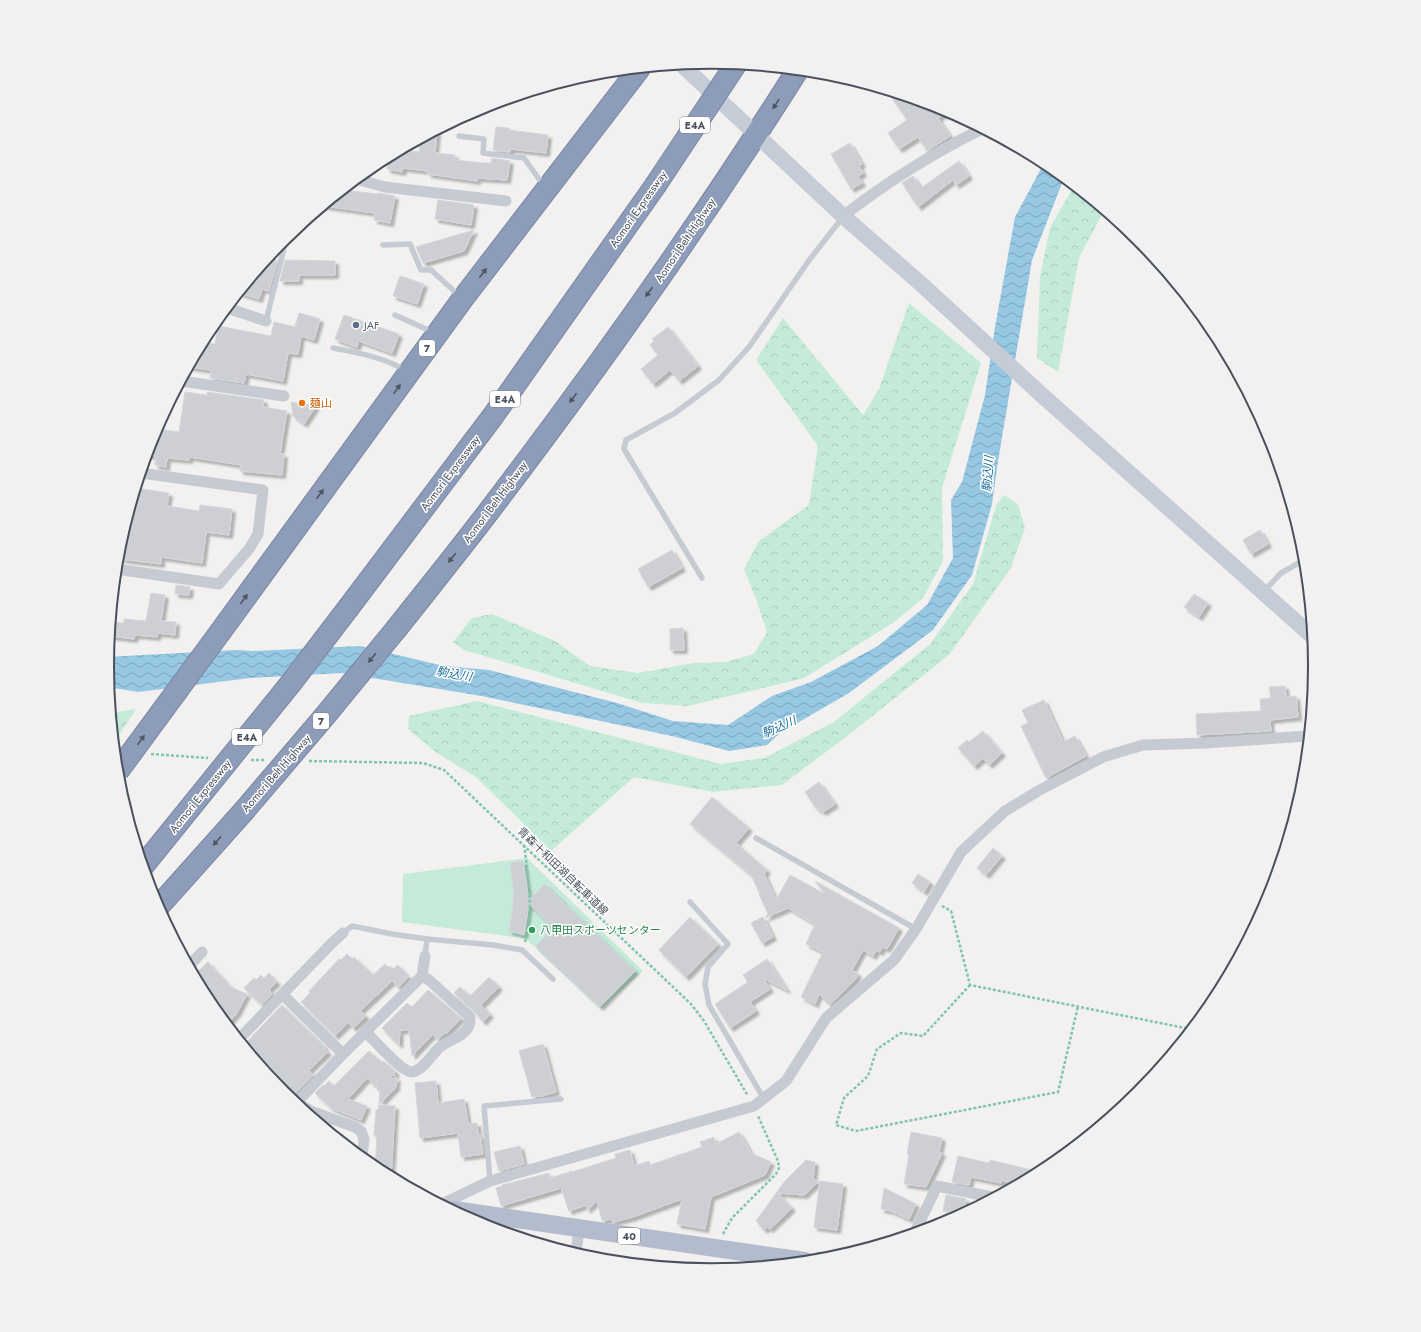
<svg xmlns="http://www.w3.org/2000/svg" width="1421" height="1332" font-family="Jost,'Noto Sans JP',sans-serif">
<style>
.forest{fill:url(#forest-crowns)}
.pitch{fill:#c4ebd9}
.water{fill:url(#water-waves)}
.building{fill:#cecfd4;stroke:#d5d6db;filter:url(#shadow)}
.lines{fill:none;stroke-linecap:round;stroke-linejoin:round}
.highway-casing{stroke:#7987a5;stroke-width:23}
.path{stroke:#7fc5ae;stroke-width:2.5;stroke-dasharray:3 2;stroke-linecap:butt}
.lane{stroke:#c5cad3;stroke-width:5.5}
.street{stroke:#c5cad3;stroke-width:11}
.secondary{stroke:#c5cbd7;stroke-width:16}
.primary{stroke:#b3bccc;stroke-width:18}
.highway{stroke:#8d9cb9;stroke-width:21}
.highway-bridge-casing{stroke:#7987a5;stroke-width:23;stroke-linecap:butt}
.highway-bridge{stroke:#8d9cb9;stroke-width:21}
.oneway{fill:#4d5561}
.service-dot{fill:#5c6f8a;stroke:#fff;stroke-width:1.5}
.food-dot{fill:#e8710a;stroke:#fff;stroke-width:1.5}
.leisure-dot{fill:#2e9e5b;stroke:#fff;stroke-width:1.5}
.labels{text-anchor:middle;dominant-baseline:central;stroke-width:3;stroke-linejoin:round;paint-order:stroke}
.shield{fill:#fff;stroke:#80858d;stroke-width:1}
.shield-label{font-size:10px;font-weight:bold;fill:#4a515c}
.street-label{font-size:11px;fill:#4a515c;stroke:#fff}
.service-label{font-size:11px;fill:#4e5e75;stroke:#fff;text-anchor:start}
.food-label{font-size:11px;fill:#c56008;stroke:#fff;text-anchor:start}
.leisure-label{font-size:11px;fill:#27864d;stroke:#fff;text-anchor:start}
.water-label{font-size:12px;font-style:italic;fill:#1c6e9d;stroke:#fff}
.rim{fill:none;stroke:#4a515c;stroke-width:2}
</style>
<defs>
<pattern id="forest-crowns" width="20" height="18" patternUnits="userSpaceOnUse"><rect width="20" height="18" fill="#c4ebd9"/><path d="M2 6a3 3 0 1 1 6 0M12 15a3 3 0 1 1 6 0" fill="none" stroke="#aacbbd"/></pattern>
<pattern id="water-waves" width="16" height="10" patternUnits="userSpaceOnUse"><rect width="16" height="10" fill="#96c7e3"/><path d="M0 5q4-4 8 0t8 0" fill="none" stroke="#7ca4bb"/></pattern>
<filter id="shadow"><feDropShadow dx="3.5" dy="3.5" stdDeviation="1" flood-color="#0004"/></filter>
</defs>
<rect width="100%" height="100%" fill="#f2f1f0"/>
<g class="forest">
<polygon points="1074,186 1105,212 1100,218 1079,258 1058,372 1037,358 1040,277 1050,228"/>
<polygon points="909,303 981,363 942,488 943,561 923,598 893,623 804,678 688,706 642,703 464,650 453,642 472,618 492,614 555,641 590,666 638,673 693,663 726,662 754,654 767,632 756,599 744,569 759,541 809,505 818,446 756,360 783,318 863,415 879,389"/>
<polygon points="1004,495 1018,504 1025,528 1011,568 949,655 846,737 782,785 713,792 634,777 551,851 476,777 437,753 408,729 409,716 477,701 721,764 764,758 834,722 930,644 973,584 996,506"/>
<polygon points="136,709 114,743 111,713"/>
</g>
<polygon class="pitch" points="527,858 643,971 601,1009 528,941 522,938 402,922 403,874"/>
<polygon class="water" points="1044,163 1064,178 1032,260 998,461 992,504 972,575 933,630 849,693 780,733 767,745 729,751 672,736 482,696 342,673 250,678 138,692 114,688 109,689 107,666 107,657 237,650 252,651 360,646 444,666 489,670 617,703 673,721 728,725 772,696 811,682 878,646 927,605 953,558 951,500 962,482 985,395 995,327 1015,217"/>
<g class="building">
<polygon points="888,92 942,108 948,111 938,118 950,136 927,151 918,137 899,149 888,133 907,120"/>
<polygon points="496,127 509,128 509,130 548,135 546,153 511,149 510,152 493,150"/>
<polygon points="437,131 435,153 455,155 454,160 484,163 491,163 492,158 510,161 507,180 477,178 477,181 428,174 428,171 403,168 402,172 387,169 389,156 402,149 419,152 420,140"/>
<polygon points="850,143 862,164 859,166 863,173 858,176 862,183 851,189 831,154"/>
<polygon points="959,161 969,176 956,185 953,180 918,207 902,183 913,176 921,188"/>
<polygon points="343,190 378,194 379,193 395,196 390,223 374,220 375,213 324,206"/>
<polygon points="438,200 474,205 471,225 435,219"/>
<polygon points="474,230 464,251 423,263 416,247"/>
<polygon points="266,260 277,260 269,291 262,289 259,299 239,293"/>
<polygon points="285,260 335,261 335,275 299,275 299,281 280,281"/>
<polygon points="400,276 424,284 417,304 393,296"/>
<polygon points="299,313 320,319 314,340 301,336 298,354 288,353 283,381 246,374 244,383 210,378 211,370 189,367 202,342 215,344 218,326 271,336 274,322 295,327"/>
<polygon points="344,315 399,334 392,353 359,341 357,347 335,339"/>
<polygon points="668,327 698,366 679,381 670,370 653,384 641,369 658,355 650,345 654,341 652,339"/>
<polygon points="185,392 207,395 207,392 264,400 263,407 287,411 280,454 284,454 282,475 240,471 241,465 190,457 189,460 167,458 166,467 155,465 156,456 147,455 153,435 156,429 179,432"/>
<polygon points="291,402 316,406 304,424 293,416"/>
<polygon points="136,488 169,493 167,506 199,511 200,505 232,509 229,535 206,532 202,563 161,557 161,564 121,559 126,521"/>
<polygon points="1260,530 1268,544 1251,554 1243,540"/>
<polygon points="672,550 682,568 648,587 638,569"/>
<polygon points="176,585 190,587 189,595 175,594"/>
<polygon points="151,593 165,595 161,621 176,622 175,635 158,633 157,637 135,635 134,639 109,636 111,622 124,623 124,619 146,621"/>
<polygon points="1194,594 1208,603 1199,617 1184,607"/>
<polygon points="683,628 684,650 670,650 670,629"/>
<polygon points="1285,686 1286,697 1296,696 1298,717 1270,720 1271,731 1197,735 1196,714 1261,711 1260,699 1271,698 1269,687"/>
<polygon points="1044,700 1063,742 1075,736 1086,756 1046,778 1021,726 1028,723 1022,710"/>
<polygon points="983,731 1002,753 989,765 983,758 974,766 958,748 967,740 969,742"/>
<polygon points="819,782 835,804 823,812 815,807 805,792"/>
<polygon points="712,797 749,828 736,843 767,870 764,874 776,900 790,875 825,894 815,881 899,928 887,949 882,947 880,952 876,950 873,956 863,950 852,970 858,974 855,980 830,1005 819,994 815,1004 801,997 823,952 806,944 815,924 788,908 765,918 768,914 759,894 760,894 751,875 690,824"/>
<polygon points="993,848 1002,856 986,875 977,868"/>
<polygon points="523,861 529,900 545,884 568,907 635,971 600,1007 536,946 553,928 529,904 524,935 509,931 512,913 514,895 510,863"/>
<polygon points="918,874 930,882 924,892 912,883"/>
<polygon points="690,917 718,944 686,977 659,950"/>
<polygon points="763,917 773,937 762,943 751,923"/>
<polygon points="347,954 352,959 354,957 373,975 385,964 388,967 390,966 393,969 398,965 409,977 398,987 392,981 360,1011 366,1016 353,1028 348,1023 335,1036 301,1002 310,993 309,991 339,959 341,960"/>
<polygon points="767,959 787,990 763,978 770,989 750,1002 756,1011 730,1028 715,1004 748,982 743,975"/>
<polygon points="208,962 231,987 247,994 237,1013 229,1022 226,1019 224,1021 208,1001 194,975"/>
<polygon points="269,973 277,982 269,989 272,994 262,1005 244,988 254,978 256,980 261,975 264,978"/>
<polygon points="489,977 499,987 481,1005 490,1014 483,1022 475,1012 454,993 460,987 470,996"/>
<polygon points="428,990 461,1018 446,1034 445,1033 438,1040 433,1034 412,1056 409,1030 400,1030 399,1045 382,1028 407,1003 412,1007"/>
<polygon points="282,1005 325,1047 324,1048 328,1052 309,1070 313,1075 290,1099 283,1093 244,1045"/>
<polygon points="543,1044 556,1092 542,1096 532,1097 519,1051"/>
<polygon points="369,1051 382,1063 384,1061 396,1072 394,1074 396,1076 393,1075 389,1079 397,1078 396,1087 379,1105 380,1091 379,1090 377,1091 378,1077 375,1086 367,1078 348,1099 367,1106 361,1120 331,1108 315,1093 323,1085 324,1086 329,1081 334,1086"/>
<polygon points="436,1081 438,1103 464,1099 468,1124 477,1123 478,1135 480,1135 483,1154 461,1157 458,1133 420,1138 415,1083"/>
<polygon points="379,1105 395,1106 391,1177 375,1168 377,1136 374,1136 376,1109 378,1110"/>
<polygon points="739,1132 751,1153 771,1162 765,1175 711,1197 705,1229 677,1224 682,1199 633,1217 613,1222 611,1219 602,1221 597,1201 587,1210 586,1205 569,1211 561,1188 501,1206 496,1188 502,1186 502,1185 549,1173 550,1178 572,1171 572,1172 616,1158 615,1154 630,1150 634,1166 649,1161 650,1165 702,1147 700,1142 714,1137 716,1144"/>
<polygon points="911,1132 942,1138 939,1152 942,1153 926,1187 904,1184 909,1155 907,1154"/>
<polygon points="520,1146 524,1164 499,1171 494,1152"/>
<polygon points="958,1156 989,1163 990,1160 1040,1172 1017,1184 1001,1180 1001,1183 971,1177 969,1185 952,1182"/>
<polygon points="806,1160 815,1162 813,1180 819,1181 804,1195 778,1193 792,1208 770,1229 767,1227 764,1230 756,1221 785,1181"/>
<polygon points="820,1181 843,1184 837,1230 814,1227"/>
<polygon points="884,1188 916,1204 909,1219 891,1211 881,1209"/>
<polygon points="946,1195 966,1199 964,1212 960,1214 943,1211"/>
</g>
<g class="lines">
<defs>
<g id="highway">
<polyline points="349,607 493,416 655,186"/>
<path d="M397,628C427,590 457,553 486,515C596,371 701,223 797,71"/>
<polyline points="221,631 464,297 639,69"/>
<polyline points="158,907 243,812"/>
</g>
</defs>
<use href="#highway" class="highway-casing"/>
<g class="path">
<polyline points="151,754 208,758"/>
<polyline points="251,760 264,760"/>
<polyline points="309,761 423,763 444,770 691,1004 704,1021 748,1096"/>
<path d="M524,845C528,873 534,915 525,942"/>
<polyline points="942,906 951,911 970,985 1190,1029"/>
<polyline points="970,985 923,1036 901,1033 877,1049 868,1076 844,1098 836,1125 856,1131 1058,1092 1078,1006"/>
<polyline points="723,1234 732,1218 776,1174 779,1168 778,1161 758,1116"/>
<polyline points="817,1253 836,1256"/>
</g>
<g class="lane">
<polyline points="459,136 484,139 483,153 524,158 539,179 547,183"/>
<polyline points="383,245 410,244 421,270 431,270 454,291 461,295"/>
<polyline points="395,315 426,329 433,333"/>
<polyline points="266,321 287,236"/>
<path d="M333,348C358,353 385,357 406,371"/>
<polyline points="702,578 624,449 626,440 675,413 719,380 749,347 810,259 843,217"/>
<polyline points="1264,591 1281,573 1304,560"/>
<polyline points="756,838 916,929"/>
<polyline points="690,902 728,944 708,967 705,984 709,1005 764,1099"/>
<polyline points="343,933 352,926 392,934 427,939 493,945 522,950 553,979"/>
<polyline points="425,956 427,939"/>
<polyline points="490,1181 484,1106 561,1099"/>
</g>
<g class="street">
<polyline points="356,179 385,187 506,201"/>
<path d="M843,216C886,183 933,153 982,129"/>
<polyline points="227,308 266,321"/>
<polyline points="181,381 284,396"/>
<polyline points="116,569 219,584 249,549 258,534 263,490 141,473"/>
<polyline points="189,966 202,952"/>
<polyline points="283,995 343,1054"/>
<path d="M366,1032C374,1040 402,1072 412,1072C422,1071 431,1056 437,1050C446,1040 460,1039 467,1029C470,1025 470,1022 470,1017L429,980L422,976"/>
<polyline points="239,1039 333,942 343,933"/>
<polyline points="296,1103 343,1054 422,976 425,956"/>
<polyline points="297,1103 313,1112 355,1127 361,1131 364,1139 362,1158"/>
<polyline points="442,1204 490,1181 754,1106 786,1081 826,1018 894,960 916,929 961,852 1005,811 1038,791 1103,757 1143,745 1206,743 1308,736"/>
<polyline points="915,1232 937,1186 992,1197"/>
<polyline points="576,1253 579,1229"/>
</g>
<polyline class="secondary" points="682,65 843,216 920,283 1044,397 1311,635"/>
<polyline class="primary" points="454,1210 805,1261"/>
<use href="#highway" class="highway"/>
<defs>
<g id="highway-bridge">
<polyline points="655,186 736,64"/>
<polyline points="118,771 221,631"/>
<polyline points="243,812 324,717 397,628"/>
<polyline points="143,866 291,683 349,607"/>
</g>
</defs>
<use href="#highway-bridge" class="highway-bridge-casing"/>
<use href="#highway-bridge" class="highway-bridge"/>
</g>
<defs><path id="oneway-solid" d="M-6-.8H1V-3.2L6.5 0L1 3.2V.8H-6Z"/></defs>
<g class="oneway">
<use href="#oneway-solid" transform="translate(776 104) rotate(122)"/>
<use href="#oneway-solid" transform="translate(483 273) rotate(-53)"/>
<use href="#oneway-solid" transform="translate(649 292) rotate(126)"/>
<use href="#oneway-solid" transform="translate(397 389) rotate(-54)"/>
<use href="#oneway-solid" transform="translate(573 398) rotate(126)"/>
<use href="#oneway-solid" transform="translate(320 494) rotate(-54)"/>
<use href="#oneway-solid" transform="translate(452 558) rotate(128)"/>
<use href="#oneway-solid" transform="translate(244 599) rotate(-54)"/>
<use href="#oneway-solid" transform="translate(372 658) rotate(129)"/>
<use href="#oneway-solid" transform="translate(141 740) rotate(-54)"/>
<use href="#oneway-solid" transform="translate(217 841) rotate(132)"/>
</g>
<circle class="service-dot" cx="356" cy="325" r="4"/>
<circle class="food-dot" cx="302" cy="403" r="4"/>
<circle class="leisure-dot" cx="532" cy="930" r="4"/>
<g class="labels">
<g class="shield">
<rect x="680" y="117" width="30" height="16" rx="3"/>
<rect x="419" y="340" width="16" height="16" rx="3"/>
<rect x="490" y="391" width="30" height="16" rx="3"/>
<rect x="313" y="713" width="16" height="16" rx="3"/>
<rect x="232" y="729" width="30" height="16" rx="3"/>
<rect x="618" y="1228" width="22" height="16" rx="3"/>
</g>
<g class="shield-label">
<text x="695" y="125">E4A</text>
<text x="427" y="348">7</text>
<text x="505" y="399">E4A</text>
<text x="321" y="721">7</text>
<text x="247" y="737">E4A</text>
<text x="629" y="1236">40</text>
</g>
<g class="street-label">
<text transform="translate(638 209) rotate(-55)">Aomori Expressway</text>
<text transform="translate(685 240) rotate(-56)">Aomori Belt Highway</text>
<text transform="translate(450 473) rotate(-53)">Aomori Expressway</text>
<text transform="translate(495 502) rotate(-53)">Aomori Belt Highway</text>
<text transform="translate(276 773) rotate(-49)">Aomori Belt Highway</text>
<text transform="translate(200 796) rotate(-51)">Aomori Expressway</text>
<text transform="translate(563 871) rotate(44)">青森十和田湖自転車道線</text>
</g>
<g class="service-label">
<text x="364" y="325">JAF</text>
</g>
<g class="food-label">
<text x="310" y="403">麺山</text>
</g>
<g class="leisure-label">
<text x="540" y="930">八甲田スポーツセンター</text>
</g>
<g class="water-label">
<text transform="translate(988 474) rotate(-86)">駒込川</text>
<text transform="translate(454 674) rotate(10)">駒込川</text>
<text transform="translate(779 727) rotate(-24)">駒込川</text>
</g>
</g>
<path d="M0 0H1421V1332H0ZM114 666a597 597 0 1 1 1194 0a597 597 0 1 1-1194 0Z" fill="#f1f1f2" fill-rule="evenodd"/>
<path class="rim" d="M114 666a597 597 0 1 1 1194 0a597 597 0 1 1-1194 0Z"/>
</svg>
